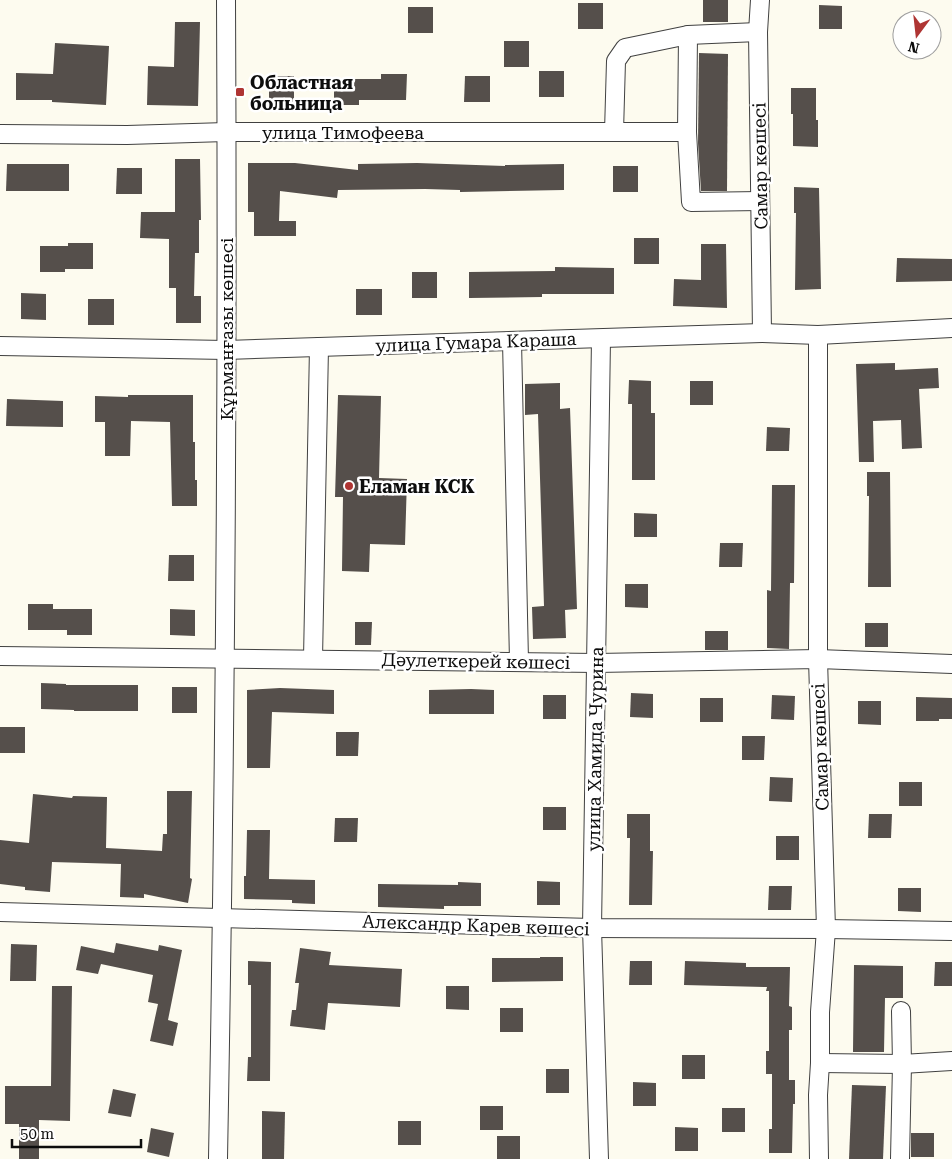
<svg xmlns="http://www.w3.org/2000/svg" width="952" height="1159" font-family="'Roboto Serif',serif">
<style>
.building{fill:#554f4b}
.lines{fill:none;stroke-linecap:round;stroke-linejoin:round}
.minor-casing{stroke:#404040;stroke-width:20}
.minor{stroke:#fff;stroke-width:18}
.poi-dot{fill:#af3533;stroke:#fff;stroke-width:2}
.labels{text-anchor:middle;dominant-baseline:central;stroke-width:5;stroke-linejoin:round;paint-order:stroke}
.poi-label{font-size:18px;font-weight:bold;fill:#0d0d0d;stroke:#fff;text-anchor:start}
.street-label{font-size:18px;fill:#0d0d0d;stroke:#fff}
</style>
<rect width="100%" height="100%" fill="#fdfbef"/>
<g class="building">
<rect x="703" y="0" width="25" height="22"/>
<rect x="578" y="3" width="25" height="26"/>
<polygon points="819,5 842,6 842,29 819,29"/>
<rect x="408" y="7" width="25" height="26"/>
<polygon points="175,22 200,22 198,106 147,105 148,66 174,67"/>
<rect x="504" y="41" width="25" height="26"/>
<polygon points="55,43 109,46 106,105 52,102 52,100 16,100 16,73 53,74"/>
<polygon points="699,53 728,54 727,191 701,191 698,143"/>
<rect x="539" y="71" width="25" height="26"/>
<polygon points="381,74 407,74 406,100 359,100 359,105 334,105 334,79 381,79"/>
<rect x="269" y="76" width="25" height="27"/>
<polygon points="465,76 490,76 490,102 464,102"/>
<polygon points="791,88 816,88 816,120 818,120 818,147 793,146 793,114 791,114"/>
<polygon points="175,159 200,159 201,220 199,220 199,253 195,253 194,296 201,296 201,323 176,323 176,288 169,288 169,239 140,238 141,212 175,212"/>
<polygon points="248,163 295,163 358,170 358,164 417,163 505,166 505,165 564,164 564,190 460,192 460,190 425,189 338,190 337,198 280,191 279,221 296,221 296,236 254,236 254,212 248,212"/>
<polygon points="7,164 69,164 69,191 6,191"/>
<rect x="613" y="166" width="25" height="26"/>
<polygon points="117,168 142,168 142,194 116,194"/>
<polygon points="794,187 819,188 821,289 795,290 796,213 794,213"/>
<rect x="634" y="238" width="25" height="26"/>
<polygon points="68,243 93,243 93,269 65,269 65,272 40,272 40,246 68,246"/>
<polygon points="701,244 726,244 727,308 673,306 674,279 701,280"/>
<polygon points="897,258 952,259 952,281 896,282"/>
<polygon points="555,267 614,268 614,294 542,294 542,297 469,298 469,272 555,271"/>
<rect x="412" y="272" width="25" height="26"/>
<rect x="356" y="289" width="26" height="26"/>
<polygon points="21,293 46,294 46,320 21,319"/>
<rect x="88" y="299" width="26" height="26"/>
<polygon points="895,363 895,370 938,368 939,388 919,389 922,448 902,449 901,420 873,421 874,462 859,462 856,364"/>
<polygon points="629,380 651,381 651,413 655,413 655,480 632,480 632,404 628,404"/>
<rect x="690" y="381" width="23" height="24"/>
<polygon points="560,383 560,409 570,408 577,609 565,610 566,638 533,639 532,607 544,606 538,414 525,415 525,384"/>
<polygon points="128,395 193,395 193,442 195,442 195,480 197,480 197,506 172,506 170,422 131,421 130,456 105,456 105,422 95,422 95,396 128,397"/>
<polygon points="338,395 381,396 379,478 407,479 405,545 370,544 369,572 342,571 343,497 335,497"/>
<polygon points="7,399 63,401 63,427 6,426"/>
<polygon points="767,427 790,428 789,451 766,451"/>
<polygon points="867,472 890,472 891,587 868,587 869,496 867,496"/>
<polygon points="772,485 795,485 794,583 790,583 789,649 767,648 767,590 771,591"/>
<polygon points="634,513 657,514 657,537 634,537"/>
<polygon points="720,543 743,543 742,567 719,567"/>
<polygon points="169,555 194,555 194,581 168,581"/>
<polygon points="625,584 648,584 648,608 625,607"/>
<polygon points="28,604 53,604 53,609 92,609 92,635 67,635 67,630 28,630"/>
<polygon points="170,609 195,610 195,636 170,635"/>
<polygon points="355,622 372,622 371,645 355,645"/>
<rect x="865" y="623" width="23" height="24"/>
<rect x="705" y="631" width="23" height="19"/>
<polygon points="41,683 66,684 66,685 138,685 138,711 74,711 74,710 41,709"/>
<rect x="172" y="687" width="25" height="26"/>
<polygon points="280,688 334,690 334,714 272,712 270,768 247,768 247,690"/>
<polygon points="471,689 494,690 494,714 429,714 429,690"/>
<polygon points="631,693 653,694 653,718 630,717"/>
<rect x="543" y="695" width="23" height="24"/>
<polygon points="772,695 795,696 794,720 771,719"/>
<polygon points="916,697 952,698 952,719 939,719 939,721 916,721"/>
<rect x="700" y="698" width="23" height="24"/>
<polygon points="858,701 881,701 881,725 858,724"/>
<rect x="0" y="727" width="25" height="26"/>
<polygon points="336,732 359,732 358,756 336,756"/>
<polygon points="742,736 765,736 764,760 742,760"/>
<polygon points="770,777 793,778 792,802 769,801"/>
<rect x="899" y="782" width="23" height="24"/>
<polygon points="167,791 192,791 190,878 192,879 188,903 144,894 144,898 120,897 121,864 52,862 50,892 25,890 25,887 0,884 0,840 29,843 33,794 72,798 73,796 107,797 106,848 162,851 163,834 167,834"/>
<rect x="543" y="807" width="23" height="23"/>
<polygon points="627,814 650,814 650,851 653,851 652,905 629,905 630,838 627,838"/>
<polygon points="869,814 892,814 891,838 868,838"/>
<polygon points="335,818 358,818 357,842 334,842"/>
<polygon points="247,830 270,830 269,879 315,880 315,904 292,903 292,900 244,899 244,876 246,876"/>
<rect x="776" y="836" width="23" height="24"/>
<polygon points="537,881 560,882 560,905 537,905"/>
<polygon points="458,882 481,883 481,906 444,906 444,909 378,907 378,884 458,885"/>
<polygon points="769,886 792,886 791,910 768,910"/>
<polygon points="898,888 921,888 921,912 898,911"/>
<polygon points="116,943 158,951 159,945 182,950 168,1020 178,1023 173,1046 150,1041 158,1004 148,1002 153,975 101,964 98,974 76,970 81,946 114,953"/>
<polygon points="11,944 37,945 36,981 10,981"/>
<polygon points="300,948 331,952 329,965 402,969 400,1007 328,1003 325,1030 290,1026 292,1010 296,1010 299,983 295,983"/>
<polygon points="540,957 563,957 563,981 492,982 492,958 540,958"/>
<polygon points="248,961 271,962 270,1081 247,1081 248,1057 251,1057 251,985 248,985"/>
<polygon points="630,961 652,961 652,985 629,985"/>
<polygon points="685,961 746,963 746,967 790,967 789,1006 792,1007 792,1030 789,1030 789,1080 795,1080 795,1104 793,1104 792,1153 769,1153 769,1129 772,1129 772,1074 766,1074 766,1051 769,1051 769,991 766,991 767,987 684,985"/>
<polygon points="935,962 952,962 952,986 934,986"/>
<polygon points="854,965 903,966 903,998 885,998 884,1052 853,1052"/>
<polygon points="52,986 72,986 70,1121 39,1120 39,1159 19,1159 19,1124 5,1124 5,1086 51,1086"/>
<polygon points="446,986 469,986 469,1010 446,1009"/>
<rect x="500" y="1008" width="23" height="24"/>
<rect x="682" y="1055" width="23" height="24"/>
<rect x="546" y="1069" width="23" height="24"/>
<polygon points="633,1082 656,1083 656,1106 633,1106"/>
<polygon points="852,1085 886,1086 883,1159 849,1159"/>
<polygon points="113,1089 136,1094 131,1117 108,1113"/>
<rect x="480" y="1106" width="23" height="24"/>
<rect x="722" y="1108" width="23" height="24"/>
<polygon points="262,1111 285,1112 284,1159 262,1159"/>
<rect x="398" y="1121" width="23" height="24"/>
<polygon points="675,1127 698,1128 698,1151 675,1151"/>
<polygon points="151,1128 174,1133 169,1157 147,1152"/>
<rect x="911" y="1133" width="23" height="24"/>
<rect x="497" y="1136" width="23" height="23"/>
</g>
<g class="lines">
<defs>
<g id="minor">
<polyline points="760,0 758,32 762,333"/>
<polyline points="688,35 687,132 691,202 760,201"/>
<polyline points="614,132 616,61 625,48 688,35 758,32"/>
<polyline points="0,134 127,135 226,132 687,132"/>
<polyline points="818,335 818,659 826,929 820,1012 820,1063 818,1095 819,1159"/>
<polyline points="512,341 519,661"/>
<polyline points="0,346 226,350 762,333 818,335 952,328"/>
<polyline points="0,656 597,663 818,659 952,664"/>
<polyline points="313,659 319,347"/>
<polyline points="0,912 592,928 826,929 952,931"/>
<polyline points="820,1063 902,1064 952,1061"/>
<path d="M218,1159C225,773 228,386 226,0"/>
<polyline points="599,1159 592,928 601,339"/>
<polyline points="900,1159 902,1064 901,1011"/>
</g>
</defs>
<use href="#minor" class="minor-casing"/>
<use href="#minor" class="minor"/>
</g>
<g class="poi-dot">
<rect x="235" y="87" width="10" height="10" rx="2.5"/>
<circle cx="349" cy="486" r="5"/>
</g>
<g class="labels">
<g class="poi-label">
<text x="250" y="82">Областная<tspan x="250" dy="21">больница</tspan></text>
<text x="359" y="486">Еламан КСК</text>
</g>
<g class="street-label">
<text x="343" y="132">улица Тимофеева</text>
<text transform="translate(760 166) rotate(-91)">Самар көшесі</text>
<text transform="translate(226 329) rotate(-90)">Құрманғазы көшесі</text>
<text transform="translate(476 342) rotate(-2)">улица Гумара Караша</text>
<text transform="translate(476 661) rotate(1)">Дәулеткерей көшесі</text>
<text transform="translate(820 747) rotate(-92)">Самар көшесі</text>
<text transform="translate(595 749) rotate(-89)">улица Хамида Чурина</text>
<text transform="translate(476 925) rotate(2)">Александр Карев көшесі</text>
</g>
</g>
<g transform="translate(917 35) rotate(195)"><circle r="24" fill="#ffffff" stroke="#9e9e9e"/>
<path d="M0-4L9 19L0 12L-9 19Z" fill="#af3533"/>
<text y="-8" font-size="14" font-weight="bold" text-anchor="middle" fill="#0d0d0d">N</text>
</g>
<path d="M12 1139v8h129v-8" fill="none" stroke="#0d0d0d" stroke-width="2.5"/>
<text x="20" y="1139" font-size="15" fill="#0d0d0d" stroke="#ffffff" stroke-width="4" paint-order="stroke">50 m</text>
</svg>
